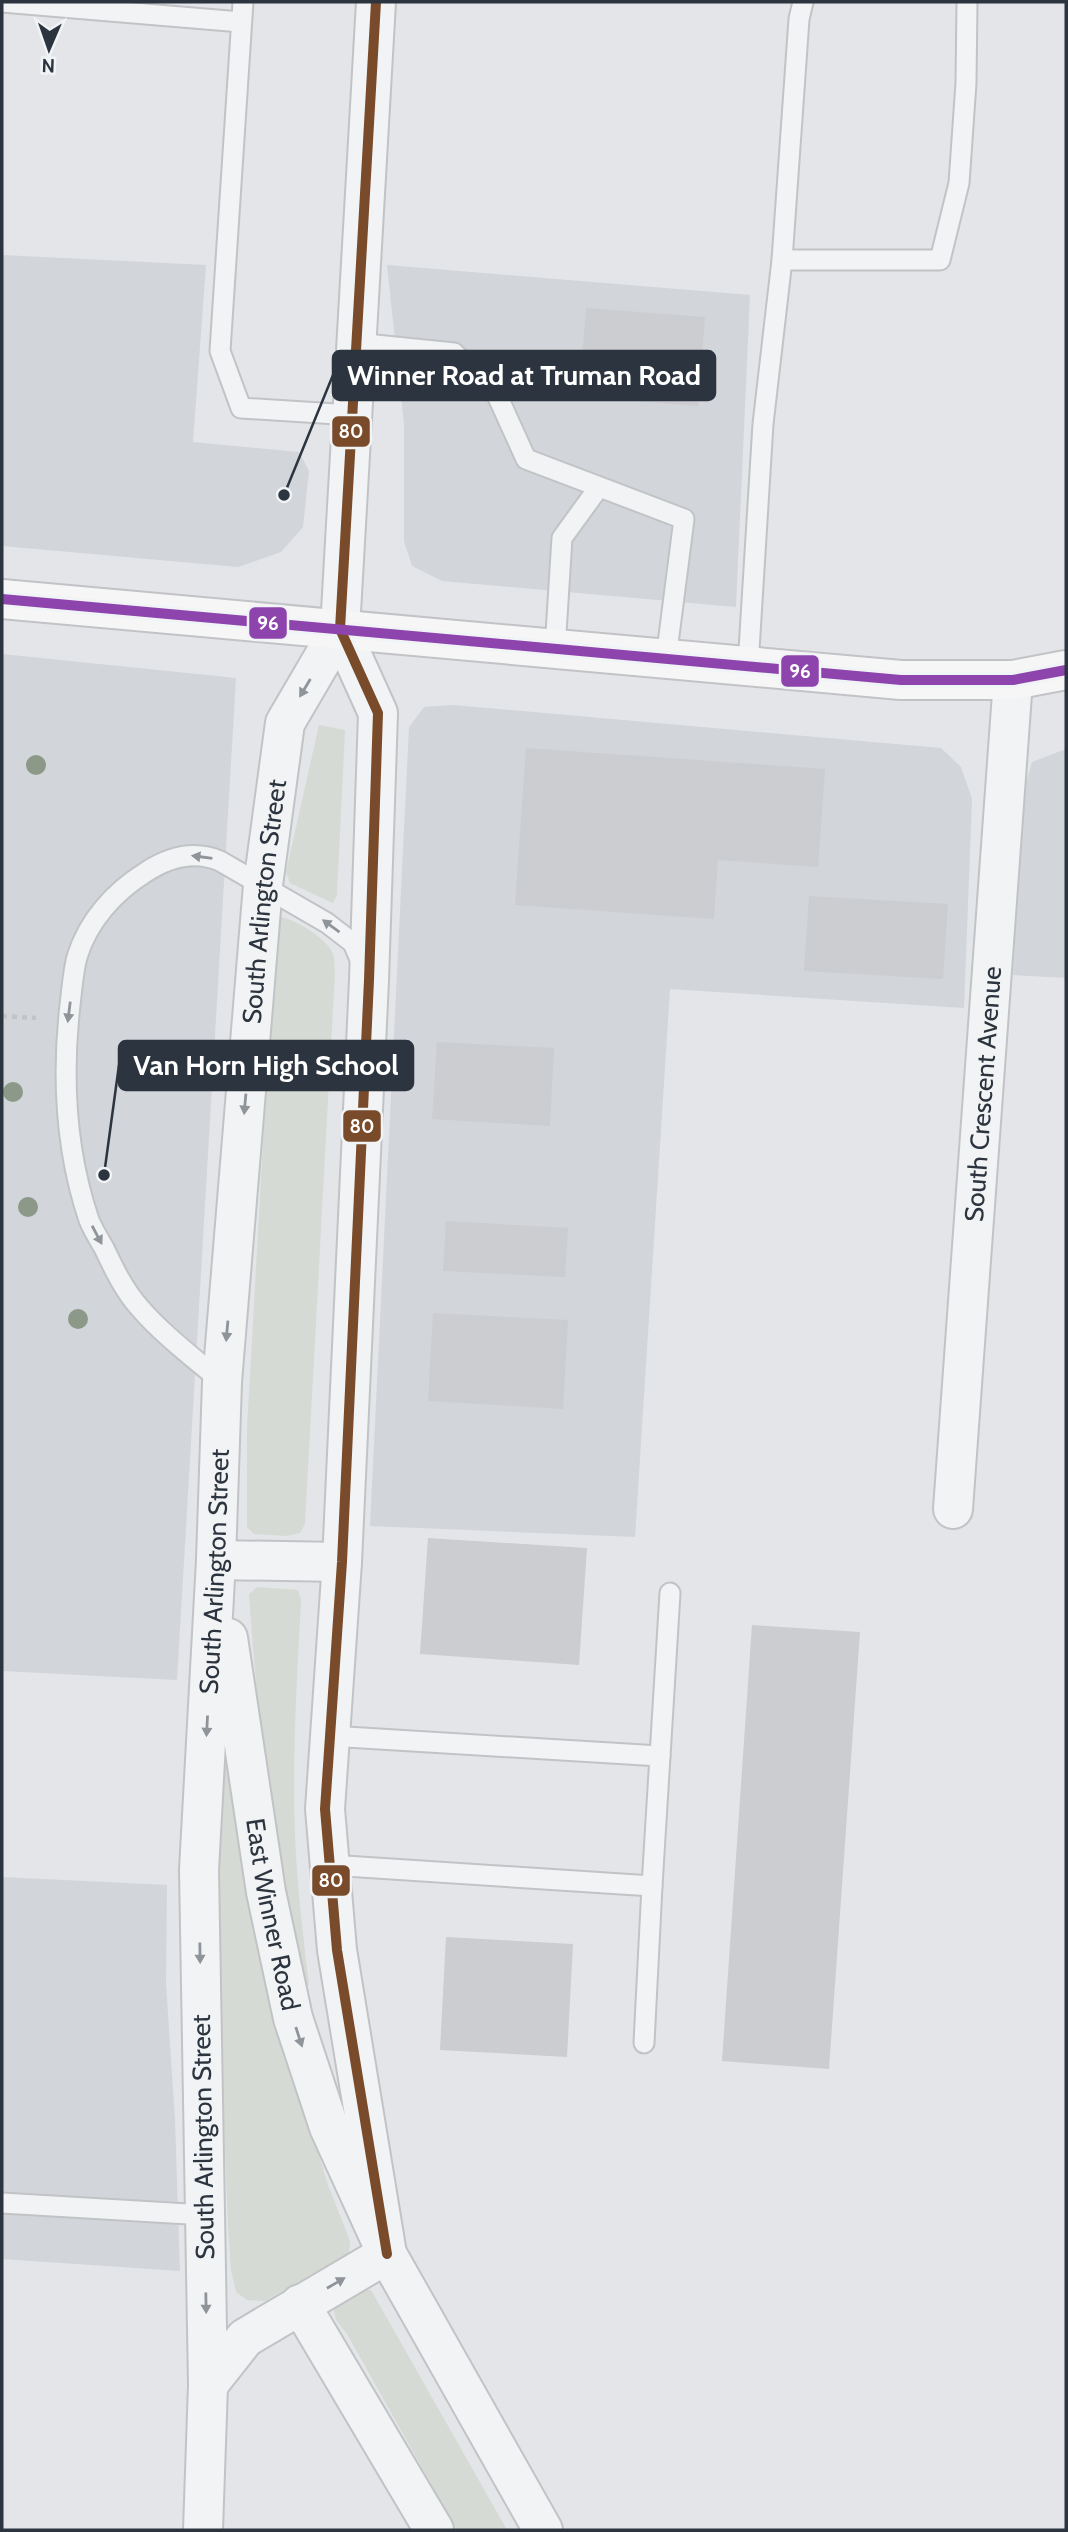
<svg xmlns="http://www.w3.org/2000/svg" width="1068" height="2532" font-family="Cabin,sans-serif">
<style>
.built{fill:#d2d5da}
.green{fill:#d5dad4}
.building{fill:#cbcdd0}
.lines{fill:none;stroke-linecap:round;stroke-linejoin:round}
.lane-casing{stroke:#c2c3c6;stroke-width:23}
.street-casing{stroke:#c2c3c6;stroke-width:42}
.secondary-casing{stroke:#c2c3c6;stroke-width:42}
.path{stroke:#c2c4c6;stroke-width:4.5;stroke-dasharray:5 5;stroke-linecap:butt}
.lane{stroke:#f2f3f4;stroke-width:19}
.street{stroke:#f2f3f4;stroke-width:38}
.secondary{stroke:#f6f6f6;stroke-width:38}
.bus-1-casing{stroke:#f1f4f6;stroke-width:16}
.bus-2-casing{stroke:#f1f4f6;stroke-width:16}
.bus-1{stroke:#7a4b2a;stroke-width:10}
.bus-2{stroke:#8e44ad;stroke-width:10}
.tree{fill:#8c9888}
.oneway{fill:#8f949a}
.labels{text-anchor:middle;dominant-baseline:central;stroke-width:5;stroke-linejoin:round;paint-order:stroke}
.street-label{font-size:26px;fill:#2c353f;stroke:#f1f4f6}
.leader{fill:none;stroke:#2c353f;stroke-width:2.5}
.callout-dot{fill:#2c353f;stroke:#f1f4f6;stroke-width:2.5}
.callout{fill:#2c353f;stroke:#2c353f;stroke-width:2.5}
.callout-label{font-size:28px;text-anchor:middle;font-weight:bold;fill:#fff}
.line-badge{stroke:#f1f4f6;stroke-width:2.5}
.badge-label{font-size:19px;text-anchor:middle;font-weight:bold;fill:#fff}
</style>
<rect width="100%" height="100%" fill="#e3e5e8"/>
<g class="built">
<polygon points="2,255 206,265 193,442 299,452 309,471 303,527 281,552 238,567 2,546"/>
<polygon points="387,265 750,295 736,607 442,581 412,566 404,541 404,424"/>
<polygon points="2,654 236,678 177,1680 2,1671"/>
<polygon points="453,705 941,748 961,767 972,799 964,1008 670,989 635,1537 370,1526 409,727 424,707"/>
<polygon points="1066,749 1066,978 1013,975 1023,793 1032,762"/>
<polygon points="2,1877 167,1885 166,1983 175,2120 180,2271 2,2259"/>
</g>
<g class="green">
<polygon points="319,725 345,730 337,895 333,903 290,883 286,872"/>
<path d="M280,917C295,919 328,939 333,954C335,959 334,966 335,971L305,1524L300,1533L286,1536L254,1534L247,1527V1428L275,930Z"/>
<path d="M257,1587L298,1590L301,1600C297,1678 292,1757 295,1836C297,1886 303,1935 309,1985L302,1988C273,1859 258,1726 249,1594Z"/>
<polygon points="228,1697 310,2125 328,2185 350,2241 349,2253 265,2301 247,2300 236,2292 231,2270 228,2226 215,1893"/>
<polygon points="360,2289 371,2290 507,2530 457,2530 347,2334 336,2320 333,2307"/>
</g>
<g class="building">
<polygon points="586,308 705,317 698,406 579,397"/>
<polygon points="526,748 825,769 818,867 718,860 714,919 515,905"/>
<polygon points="809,896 948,904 943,979 804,971"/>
<polygon points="437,1042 554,1048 550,1126 432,1119"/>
<polygon points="446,1221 568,1228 565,1277 443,1271"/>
<polygon points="433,1313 568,1320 563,1409 428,1401"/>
<polygon points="428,1538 587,1548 579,1665 420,1654"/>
<polygon points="752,1625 860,1632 829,2069 722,2061"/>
<polygon points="446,1937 573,1944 567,2057 440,2050"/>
</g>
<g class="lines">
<defs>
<g id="lane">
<polyline points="2,2 241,22"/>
<polyline points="243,2 220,351 241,408 352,415"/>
<polyline points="782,260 940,260 959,183 966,83 967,2"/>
<polyline points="356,343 454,353 497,395 526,459 684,519 666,659"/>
<polyline points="555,649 562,538 599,487"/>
<polyline points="748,666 763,424 782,260 799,19 803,2"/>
<path d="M222,1382C194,1358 163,1335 139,1307C124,1290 114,1269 104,1248C99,1239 93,1230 89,1220C66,1152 62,1076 70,1005C72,989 73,972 77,957C88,921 114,892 146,872C169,857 194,850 220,861L327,923L353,943L362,964"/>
<polyline points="660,1756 670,1593"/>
<polyline points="330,1865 652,1886 660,1756 330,1736"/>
<polyline points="644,2043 652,1886"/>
<polyline points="2,2203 205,2215"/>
</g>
<g id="street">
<polyline points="376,2 340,629 378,713 369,980 342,1562 325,1809 337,1950 387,2254"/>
<path id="s1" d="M953,1509L1013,680"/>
<polyline points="216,1560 342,1562"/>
<path id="s2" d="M228,1638L266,1892L293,2018L329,2127L387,2254L543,2530"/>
<polyline points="300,2304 434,2530"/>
<polyline points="208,2385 245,2338 387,2254"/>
<path id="s3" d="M203,2530L208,2385L199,1870L216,1560L222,1382L263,885L285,723L340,629"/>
</g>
<polyline id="secondary" points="2,599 901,680 1013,680 1066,670"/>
</defs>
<use href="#lane" class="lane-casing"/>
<use href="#street" class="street-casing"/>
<use href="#secondary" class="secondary-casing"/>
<polyline class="path" points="2,1016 36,1018"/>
<use href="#lane" class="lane"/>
<use href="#street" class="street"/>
<use href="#secondary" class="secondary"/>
<defs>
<polyline id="bus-1" points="376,2 340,629 378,713 369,980 342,1562 325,1809 337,1950 387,2254"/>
<polyline id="bus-2" points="2,599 901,680 1013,680 1066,670"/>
</defs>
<use href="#bus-1" class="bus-1-casing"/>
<use href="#bus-2" class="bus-2-casing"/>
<use href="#bus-1" class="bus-1"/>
<use href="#bus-2" class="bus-2"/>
</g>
<g class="tree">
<circle cx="36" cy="765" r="10"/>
<circle cx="13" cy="1092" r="10"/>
<circle cx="28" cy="1207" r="10"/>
<circle cx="78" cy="1319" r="10"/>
</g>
<defs><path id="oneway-solid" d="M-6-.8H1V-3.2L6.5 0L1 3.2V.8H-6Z" transform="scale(1.75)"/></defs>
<g class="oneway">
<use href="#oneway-solid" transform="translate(305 688) rotate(121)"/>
<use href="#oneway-solid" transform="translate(202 857) rotate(-172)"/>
<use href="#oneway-solid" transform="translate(331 926) rotate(-144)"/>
<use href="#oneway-solid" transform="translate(69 1012) rotate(97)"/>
<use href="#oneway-solid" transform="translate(245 1104) rotate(95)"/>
<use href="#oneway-solid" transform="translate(97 1235) rotate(62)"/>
<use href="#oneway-solid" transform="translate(227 1331) rotate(95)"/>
<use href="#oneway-solid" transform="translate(207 1726) rotate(93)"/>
<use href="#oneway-solid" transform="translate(200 1953) rotate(89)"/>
<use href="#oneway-solid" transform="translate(299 2037) rotate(72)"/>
<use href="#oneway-solid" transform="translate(336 2283) rotate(-30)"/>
<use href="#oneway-solid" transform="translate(206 2303) rotate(89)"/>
</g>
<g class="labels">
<g class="street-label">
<text stroke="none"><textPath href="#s3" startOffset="1631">South Arlington Street</textPath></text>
<text stroke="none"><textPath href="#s1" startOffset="416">South Crescent Avenue</textPath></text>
<text stroke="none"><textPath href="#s3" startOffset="959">South Arlington Street</textPath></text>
<text stroke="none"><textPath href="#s2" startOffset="280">East Winner Road</textPath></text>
<text transform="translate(203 2137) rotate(-91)">South Arlington Street</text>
</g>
</g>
<path class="leader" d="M284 495L333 375M104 1175L119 1065"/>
<g class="callout-dot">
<circle cx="284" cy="495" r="7"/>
<circle cx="104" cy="1175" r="7"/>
</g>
<g class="callout">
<rect x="333" y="351" width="382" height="49" rx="7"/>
<rect x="119" y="1041" width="294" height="49" rx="7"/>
</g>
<g class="callout-label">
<text x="524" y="385">Winner Road at Truman Road</text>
<text x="266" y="1075">Van Horn High School</text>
</g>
<g class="line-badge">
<rect x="331" y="415" width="40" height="33" rx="7" fill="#7a4b2a"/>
<rect x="248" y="606" width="40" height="34" rx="7" fill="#8e44ad"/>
<rect x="780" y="654" width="40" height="34" rx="7" fill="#8e44ad"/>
<rect x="342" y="1109" width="40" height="34" rx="7" fill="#7a4b2a"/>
<rect x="311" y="1864" width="40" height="33" rx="7" fill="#7a4b2a"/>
</g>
<g class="badge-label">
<text x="351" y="438">80</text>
<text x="268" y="630">96</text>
<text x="800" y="678">96</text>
<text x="362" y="1133">80</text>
<text x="331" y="1887">80</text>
</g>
<rect width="1068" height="2532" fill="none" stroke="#2c353f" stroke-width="7"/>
<g transform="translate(49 49) rotate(182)" stroke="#f1f4f6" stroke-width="5" paint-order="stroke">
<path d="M0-5L12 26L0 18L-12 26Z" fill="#2c353f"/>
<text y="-10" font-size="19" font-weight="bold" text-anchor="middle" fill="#2c353f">N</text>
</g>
</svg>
